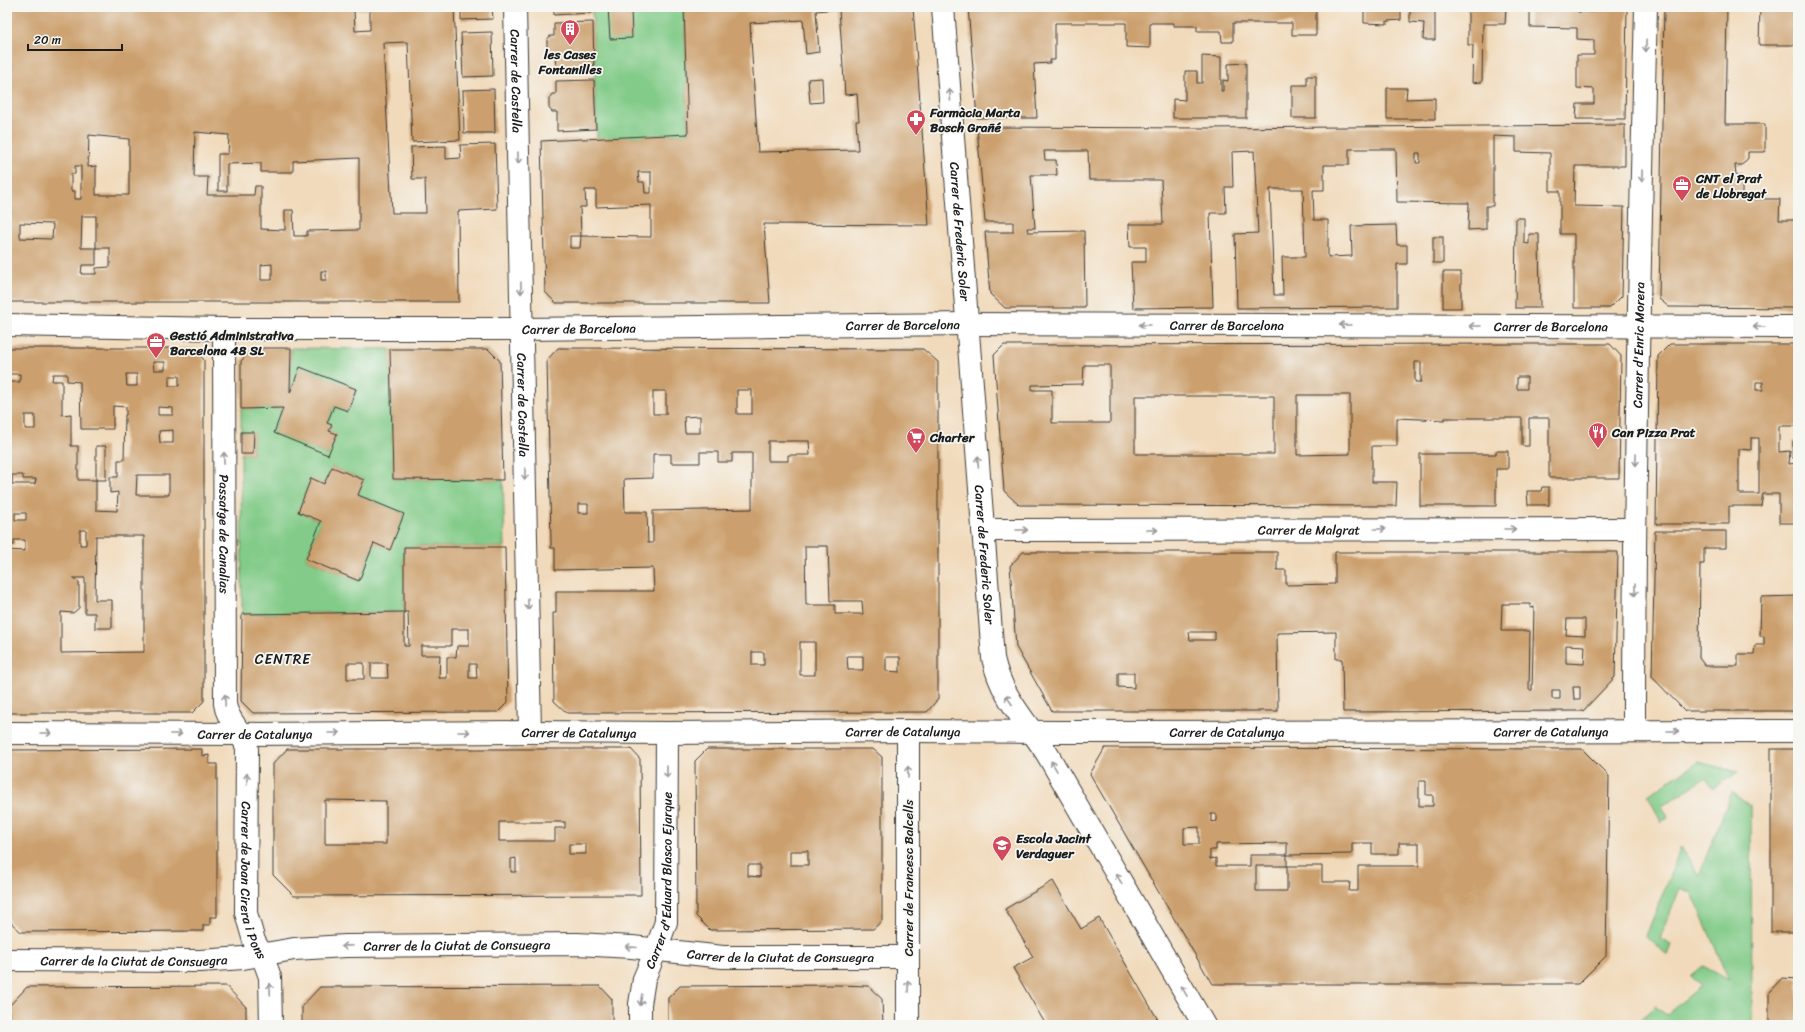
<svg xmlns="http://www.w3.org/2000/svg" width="1805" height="1032" font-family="Sriracha,sans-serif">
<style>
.green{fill:#82cb88;stroke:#4f7452;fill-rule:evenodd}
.building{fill:#cca06e;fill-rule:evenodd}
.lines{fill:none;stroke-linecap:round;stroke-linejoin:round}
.street-casing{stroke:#3c3834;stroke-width:24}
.street{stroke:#fff;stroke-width:22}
.oneway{stroke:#999}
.labels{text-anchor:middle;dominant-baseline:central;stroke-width:3.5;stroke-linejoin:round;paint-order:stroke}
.poi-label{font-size:13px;font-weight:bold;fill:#1c1c1c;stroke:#f6f6f2;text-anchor:start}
.street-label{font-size:13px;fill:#1c1c1c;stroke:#f6f6f2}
.neighbourhood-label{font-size:14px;letter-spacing:1px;fill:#1c1c1c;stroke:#f6f6f2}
</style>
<rect width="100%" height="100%" fill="#f6f6f2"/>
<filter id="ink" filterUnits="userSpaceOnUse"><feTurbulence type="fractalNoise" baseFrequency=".025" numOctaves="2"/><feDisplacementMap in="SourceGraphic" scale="8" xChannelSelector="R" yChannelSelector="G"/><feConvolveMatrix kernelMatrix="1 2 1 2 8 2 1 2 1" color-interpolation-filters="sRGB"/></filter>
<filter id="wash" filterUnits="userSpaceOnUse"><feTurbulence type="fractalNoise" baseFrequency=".012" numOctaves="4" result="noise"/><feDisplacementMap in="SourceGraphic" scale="16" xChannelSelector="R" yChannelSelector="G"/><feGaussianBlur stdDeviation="0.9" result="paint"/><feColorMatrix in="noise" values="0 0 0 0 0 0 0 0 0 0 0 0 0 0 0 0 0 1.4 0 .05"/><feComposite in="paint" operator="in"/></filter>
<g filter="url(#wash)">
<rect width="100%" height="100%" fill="#f1dabb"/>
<g class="green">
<polygon points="592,7 684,7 688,134 597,139"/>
<path d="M291,348L390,349L393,479L503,480L505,547H404V612L242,614L241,454H253L254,433L241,432V409L283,408L274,433L328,455L337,434L329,431L331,425L327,423L334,406L348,411L356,390L301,367L290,393ZM332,467L364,480L358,495L404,514L390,549L374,543L359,581L306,559L321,521L298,512L311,479L324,484Z"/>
<polygon points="1698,762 1738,772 1713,788 1705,778 1662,806 1668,817 1661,822 1648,795"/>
<polygon points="1732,792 1751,806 1752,1025 1635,1025 1655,1006 1666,1015 1701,986 1691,976 1703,966 1729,980 1692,893 1680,888 1660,939 1671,945 1667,955 1646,936 1681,847 1699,875"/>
</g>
<g id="blocks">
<g class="building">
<path d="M7,7H454L460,140L412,142L408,42L383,43L392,213H426L425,179H412L411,147L446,146V159L461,158L460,145L495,144L497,209L458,211L459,302H7ZM370,9V30L355,31L354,10ZM195,132L229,135L228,154H218V191H227V164L261,163V172H293V161L359,158V230L307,231V236H294L293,210H285V230L261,229V186H255L254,195H207L208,177H194ZM89,135L129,139V195H96V166L88,167ZM75,166H81V199H75V191H71V174H75ZM82,216H96V248H81ZM20,223L53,224L52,239L20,238ZM96,248H110V267L96,268V274H81L82,265H96ZM272,264V280H261V265ZM321,271H326V280H321Z"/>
<polygon points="461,7 492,7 493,19 461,20"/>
<polygon points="554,7 592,7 592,13 554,15"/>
<polygon points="608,7 631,7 632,38 610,39"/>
<path d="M684,7H913L929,225L764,224L770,303H556L545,292L541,141L688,134ZM839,9L845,95L857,94L859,121H856L858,150L758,152L750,23L803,20L806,54L819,52L816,11ZM638,172H651V193H645L644,182H639ZM585,190H596V207L651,205V237L581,236L580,248H570V236H581L580,207H586Z"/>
<polygon points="968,7 1316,7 1316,35 1292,35 1292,23 1233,23 1233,42 1222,42 1221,31 1197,31 1197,26 1174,26 1174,23 1150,23 1150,48 1126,47 1126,23 1055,23 1055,60 1050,60 1050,63 1034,64 1037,118 977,118"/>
<polygon points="1364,7 1401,7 1401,20 1387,21 1387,24 1364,23"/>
<polygon points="1410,7 1435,7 1435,40 1423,40 1424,23 1410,22"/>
<polygon points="1468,7 1506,7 1505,24 1483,24 1482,82 1472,83 1473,45 1468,45"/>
<polygon points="1530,7 1578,7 1578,12 1595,12 1595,7 1627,7 1625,119 1576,119 1577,104 1594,104 1594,89 1577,88 1577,55 1594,55 1594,40 1577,39 1577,28 1530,27"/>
<polygon points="1664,7 1727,7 1725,124 1765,124 1765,152 1748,152 1748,158 1742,165 1735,165 1736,176 1742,176 1742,199 1780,199 1779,220 1798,220 1798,308 1669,307 1659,299"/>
<polygon points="1760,7 1798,7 1798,45 1759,45"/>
<polygon points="593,22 594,71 556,72 555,54 551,54 547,51 547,40 550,36 554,36 554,23"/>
<polygon points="492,32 493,76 463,77 461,33"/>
<polygon points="1202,56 1221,57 1221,91 1223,91 1223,80 1228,81 1228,64 1246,63 1246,118 1173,118 1173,99 1185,100 1185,71 1197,71 1197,83 1202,83"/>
<polygon points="1307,76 1316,76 1316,118 1292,118 1292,85 1307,85"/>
<polygon points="822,78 823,102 810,103 808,79"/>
<polygon points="594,80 596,129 557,131 557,112 552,112 549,108 549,99 552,94 556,94 556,81"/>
<polygon points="1387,88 1407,88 1406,99 1435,98 1435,119 1387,119"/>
<polygon points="494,89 495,133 464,133 463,90"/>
<path d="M1625,125V166H1575L1574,206L1624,207L1622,296L1610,308H1574V234H1560V191H1550V153L1516,152V137L1493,136V206H1486V229L1468,230L1469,203L1397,202L1396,149H1349V165H1324V190H1313L1314,220H1328V257L1352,256L1351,226L1396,225L1397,245H1407V264H1397V307L1237,308L1235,234L1258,233L1254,151L1232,152L1233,187H1225L1226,213H1210L1213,307L1133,308L1131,262H1146V247H1130L1129,224H1163L1161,180H1089L1088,151H1044L1045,160H1056L1057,175H1031L1035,228H1027L1028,232L1084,231L1085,308H1005L990,294L985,232H1013V222H985L977,127L1206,128ZM1416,153H1420V163H1416ZM1270,189H1303L1305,257H1282L1283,295H1274Z"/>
<polygon points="1516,218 1524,218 1524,243 1529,244 1529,234 1539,234 1540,308 1515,308"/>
<rect x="1433" y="237" width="10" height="26"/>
<rect x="1443" y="272" width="18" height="36"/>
<path d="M1523,344H1610L1621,356L1619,478H1549V418H1529V446H1522V418H1445L1444,420L1397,418V446H1372V482H1397L1396,506L1019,505L1004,491L994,355L1004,345ZM1415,362H1421V382H1415ZM1084,365H1110V423H1052V390H1032V385L1083,384ZM1517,377H1527V389H1517ZM1297,395H1350V454L1297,455ZM1135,396H1274V454H1135Z"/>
<path d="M1670,344H1798V426H1779V452L1790,451L1789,464L1798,463V523H1779V494H1763L1761,506H1729V524H1656L1658,356ZM1756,382H1763V390H1756ZM1751,438H1759V494H1739V449L1751,450Z"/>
<path d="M7,348H193L204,360V701L192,713H7V550L25,551V540H14V545H11V549H7V382H20V374H7ZM153,362H165V370H154ZM53,374H67V381L80,382L81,429H113V406L126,407V415H125L124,460H118V477H110V493L118,492L117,511L96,510V480H106V446H96V480H78V446H71V414L62,415V381H52ZM126,374H137V386H127ZM169,376H179V386H169ZM158,407L173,408V415H158ZM25,415H35V429H25ZM173,430V443H160L159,431ZM12,475H23V479H36L35,484H12ZM137,475H169V495H136ZM15,513H26V520H15ZM80,530H86V545H80ZM96,536H144V652L61,653V612L73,613L79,608V582L73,578H85V613H95V628H112V600H95Z"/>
<polygon points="253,348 291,348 290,393 300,367 356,389 348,411 334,406 327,423 332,425 329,431 337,434 328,455 274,433 283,408 241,409 241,361"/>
<path d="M558,348L923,349L938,362V699L927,712L567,713L554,701L553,613H556V591H654L653,568L555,570V548H551V542L547,360ZM737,390H752V414H737ZM653,391H666V414H653ZM700,416V433H685L684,417ZM768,441H809L810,455H788V461H768ZM700,452H718V462H732V453H752V509L653,511V543H648L647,512H625L624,479L653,478V454H671V463H700ZM578,504H588V513H578ZM805,546H828L830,601H862L863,614H835V605H806ZM800,642H815V675H800ZM752,652H764V665H752ZM847,656H863V670H848ZM886,657H900V672L886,671Z"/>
<polygon points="390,349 488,349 500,361 503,480 393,479"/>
<polygon points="241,432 254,432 253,454 241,454"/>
<polygon points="1793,441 1798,441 1798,459 1793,458"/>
<polygon points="1496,451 1508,451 1508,469 1496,469 1496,506 1420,506 1420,454 1496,454"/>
<polygon points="332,467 364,480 358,495 404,514 390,550 374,543 359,581 306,559 321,521 298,512 311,478 324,484"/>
<polygon points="1542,487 1549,487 1549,505 1528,505 1527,491 1541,491"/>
<polygon points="1655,531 1726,531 1726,548 1704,548 1704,564 1700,564 1699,658 1705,666 1738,666 1738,654 1754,654 1755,645 1764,645 1764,636 1760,636 1761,597 1798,596 1798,711 1685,711 1652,677"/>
<path d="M404,547H505L508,702L498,712L253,713L241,701L242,614L404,612V646H409L408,612H404ZM451,629H469V646H457L456,657H447V678H439L440,655H421V646H451ZM347,663H364V679H347ZM371,663H387L388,678H371ZM469,664H476L477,678H469Z"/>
<path d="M1023,552H1277V570H1286V585L1335,584V552H1618L1615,677L1583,711L1343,712L1342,659H1336V632L1277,633L1278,711H1052L1016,647L1010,566ZM1502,604H1531L1530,608L1534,607L1532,690H1529L1530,631H1501ZM1567,619H1585V636L1566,635ZM1189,632H1215V640H1190ZM1566,645L1585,646L1584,664L1566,663ZM1118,673H1134V688L1118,687ZM1573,687H1580V699H1574ZM1552,690H1560V699H1552Z"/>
<path d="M1105,748L1582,749L1609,776L1606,956L1578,984H1212L1090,774ZM1419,781H1426V795H1433V806H1419ZM1211,814H1216V821L1211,822ZM1199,827V844H1184V828ZM1287,843V855H1250V866H1216V858L1210,859V850H1216V844ZM1352,843H1372V854H1399V843H1419V866H1358V891H1349L1350,882H1322V866H1287V891H1256V866H1287V855L1352,854Z"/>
<polygon points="202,749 202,756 209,755 209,764 217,764 217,917 210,917 210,925 203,925 203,931 21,932 7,919 7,750"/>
<path d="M287,749H631L640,759L641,895L294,896L273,875V764ZM325,800L386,801V844H325ZM499,822H565V828H555V841H499ZM569,844H586V854H569ZM516,858V872H511V859Z"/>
<path d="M707,749H873L882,757V921L873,929L710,930L696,916L695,761ZM790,851H808V865H790ZM748,865H760V877L748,876Z"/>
<rect x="1771" y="749" width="27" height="183"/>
<polygon points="1053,881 1081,929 1099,918 1161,1025 1046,1025 1013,968 1033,957 1005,909"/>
<polygon points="1782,978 1798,979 1798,1025 1769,1025 1769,992"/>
<polygon points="838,985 868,986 882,999 883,1025 668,1025 668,998 680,986"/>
<polygon points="226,986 246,1007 246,1025 11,1025 9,1006 27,987"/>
<polygon points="600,986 612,999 612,1025 302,1025 302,1006 320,987"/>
</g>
</g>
</g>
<g filter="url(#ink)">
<use href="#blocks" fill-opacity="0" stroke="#3c3834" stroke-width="1"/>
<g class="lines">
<defs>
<g id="street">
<path id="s1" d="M515,7L530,732"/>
<path id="s2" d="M943,7L993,658C1002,700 1028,722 1049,757C1101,847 1152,936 1204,1025"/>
<path id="s3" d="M7,325L224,329H522L968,324L1798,327"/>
<path id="s4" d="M224,329L225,704C227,720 242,731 247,748L246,913L254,941L262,955L270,977L271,1025"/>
<path id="s5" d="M983,530L1635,529"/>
<path id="s6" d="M1634,731C1634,489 1640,248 1646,7"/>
<path id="s7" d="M7,733L242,734L530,732L667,733L908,731L1058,732L1798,731"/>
<path id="s8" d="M7,960L200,961L243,958L294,949L346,946L577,944L632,947L723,957H907"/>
<path id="s9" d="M640,1025V1004L644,979L656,950L666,922L667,733"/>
<polyline points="908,1025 908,731"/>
</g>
</defs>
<use href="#street" class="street-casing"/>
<use href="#street" class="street"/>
</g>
<defs><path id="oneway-shaft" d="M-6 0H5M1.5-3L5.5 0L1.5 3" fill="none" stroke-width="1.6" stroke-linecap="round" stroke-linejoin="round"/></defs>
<g class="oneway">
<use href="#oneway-shaft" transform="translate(1646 46) rotate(91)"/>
<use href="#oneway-shaft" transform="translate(950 95) rotate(-95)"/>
<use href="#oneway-shaft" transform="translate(518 158) rotate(89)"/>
<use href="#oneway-shaft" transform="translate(1642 176) rotate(91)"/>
<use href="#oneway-shaft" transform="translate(521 288) rotate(89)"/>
<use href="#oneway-shaft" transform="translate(1145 325) rotate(-180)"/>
<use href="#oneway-shaft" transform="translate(1345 325) rotate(-180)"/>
<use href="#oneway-shaft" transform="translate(1475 326) rotate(-180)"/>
<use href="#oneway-shaft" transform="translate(1759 327) rotate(-180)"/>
<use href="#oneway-shaft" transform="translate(224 458) rotate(-90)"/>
<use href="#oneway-shaft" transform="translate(1636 460) rotate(91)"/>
<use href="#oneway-shaft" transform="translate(978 462) rotate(-94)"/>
<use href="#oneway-shaft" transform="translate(525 474) rotate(89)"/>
<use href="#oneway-shaft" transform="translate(1380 529)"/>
<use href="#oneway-shaft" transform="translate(1510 529)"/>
<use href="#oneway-shaft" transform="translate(1022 530)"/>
<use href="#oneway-shaft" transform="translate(1152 530)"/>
<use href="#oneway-shaft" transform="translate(1635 590) rotate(90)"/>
<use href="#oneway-shaft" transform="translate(528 604) rotate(89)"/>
<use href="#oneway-shaft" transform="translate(225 700) rotate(-92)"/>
<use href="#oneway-shaft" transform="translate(1009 700) rotate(-124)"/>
<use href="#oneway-shaft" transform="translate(1673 731)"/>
<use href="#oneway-shaft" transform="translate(464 732)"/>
<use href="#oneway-shaft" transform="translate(46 733)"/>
<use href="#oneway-shaft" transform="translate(334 733)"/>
<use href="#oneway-shaft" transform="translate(176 734)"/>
<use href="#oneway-shaft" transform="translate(1054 766) rotate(-120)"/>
<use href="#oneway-shaft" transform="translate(667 772) rotate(90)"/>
<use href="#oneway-shaft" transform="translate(908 772) rotate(-90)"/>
<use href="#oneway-shaft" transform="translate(247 779) rotate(-89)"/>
<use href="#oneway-shaft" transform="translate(1119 879) rotate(-120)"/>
<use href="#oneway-shaft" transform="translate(347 946) rotate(178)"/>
<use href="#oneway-shaft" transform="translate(631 947) rotate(-175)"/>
<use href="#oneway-shaft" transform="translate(908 986) rotate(-91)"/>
<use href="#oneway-shaft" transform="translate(270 989) rotate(-93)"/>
<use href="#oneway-shaft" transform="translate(1184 991) rotate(-120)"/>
<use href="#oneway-shaft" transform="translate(641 1000) rotate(98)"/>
</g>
</g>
<defs>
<symbol id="building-pin" viewBox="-11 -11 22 30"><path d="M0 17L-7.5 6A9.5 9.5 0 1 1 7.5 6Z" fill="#d1495b" stroke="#f6f6f2"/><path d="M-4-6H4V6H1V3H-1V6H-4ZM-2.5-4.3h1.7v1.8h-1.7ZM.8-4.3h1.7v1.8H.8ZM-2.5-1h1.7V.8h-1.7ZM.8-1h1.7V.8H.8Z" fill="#fff"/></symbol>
<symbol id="pharmacy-pin" viewBox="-11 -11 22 30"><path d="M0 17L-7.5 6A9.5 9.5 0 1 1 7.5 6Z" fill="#d1495b" stroke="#f6f6f2"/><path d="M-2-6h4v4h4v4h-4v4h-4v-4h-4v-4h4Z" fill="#fff"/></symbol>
<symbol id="office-pin" viewBox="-11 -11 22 30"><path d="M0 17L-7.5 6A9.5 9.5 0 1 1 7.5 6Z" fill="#d1495b" stroke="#f6f6f2"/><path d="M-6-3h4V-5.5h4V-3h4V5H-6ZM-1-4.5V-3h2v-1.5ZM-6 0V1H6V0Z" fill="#fff"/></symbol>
<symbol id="restaurant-pin" viewBox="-11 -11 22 30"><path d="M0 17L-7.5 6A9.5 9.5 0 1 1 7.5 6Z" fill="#d1495b" stroke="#f6f6f2"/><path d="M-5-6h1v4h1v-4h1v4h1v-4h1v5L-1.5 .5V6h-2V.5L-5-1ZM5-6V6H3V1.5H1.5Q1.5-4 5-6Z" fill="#fff"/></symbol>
<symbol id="supermarket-pin" viewBox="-11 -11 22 30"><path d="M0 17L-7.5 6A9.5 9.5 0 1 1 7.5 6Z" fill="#d1495b" stroke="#f6f6f2"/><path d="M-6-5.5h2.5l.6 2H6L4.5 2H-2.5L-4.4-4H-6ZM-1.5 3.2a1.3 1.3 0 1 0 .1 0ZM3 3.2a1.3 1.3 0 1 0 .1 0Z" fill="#fff"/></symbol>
<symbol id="school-pin" viewBox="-11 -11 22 30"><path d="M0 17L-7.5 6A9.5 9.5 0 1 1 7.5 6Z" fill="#d1495b" stroke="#f6f6f2"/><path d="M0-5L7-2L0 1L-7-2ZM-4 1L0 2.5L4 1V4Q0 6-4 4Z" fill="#fff"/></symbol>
</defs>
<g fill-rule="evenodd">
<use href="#building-pin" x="559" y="18" width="22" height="30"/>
<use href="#pharmacy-pin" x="905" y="108" width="22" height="30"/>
<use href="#office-pin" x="1671" y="174" width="22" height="30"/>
<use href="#office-pin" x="145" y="331" width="22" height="30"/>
<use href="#restaurant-pin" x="1587" y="421" width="22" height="30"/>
<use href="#supermarket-pin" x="905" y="426" width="22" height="30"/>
<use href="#school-pin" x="991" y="834" width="22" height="30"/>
</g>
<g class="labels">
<g class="poi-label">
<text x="570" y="54" text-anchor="middle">les Cases<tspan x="570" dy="15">Fontanilles</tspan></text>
<text x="930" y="112">Farmàcia Marta<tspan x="930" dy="15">Bosch Grañé</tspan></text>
<text x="1696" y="178">CNT el Prat<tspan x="1696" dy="15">de Llobregat</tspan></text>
<text x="170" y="335">Gestió Administrativa<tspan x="170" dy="15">Barcelona 48 SL</tspan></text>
<text x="1612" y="432">Can Pizza Prat</text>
<text x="930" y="437">Charter</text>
<text x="1016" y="838">Escola Jacint<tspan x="1016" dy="15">Verdaguer</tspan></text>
</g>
<g class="street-label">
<text stroke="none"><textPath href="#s1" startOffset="74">Carrer de Castella</textPath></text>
<text stroke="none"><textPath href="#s2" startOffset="225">Carrer de Frederic Soler</textPath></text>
<text stroke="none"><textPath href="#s3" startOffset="896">Carrer de Barcelona</textPath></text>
<text stroke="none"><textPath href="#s3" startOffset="1220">Carrer de Barcelona</textPath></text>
<text stroke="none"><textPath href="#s3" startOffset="1544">Carrer de Barcelona</textPath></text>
<text stroke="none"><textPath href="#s3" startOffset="572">Carrer de Barcelona</textPath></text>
<text stroke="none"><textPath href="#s6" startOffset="386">Carrer d'Enric Morera</textPath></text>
<text stroke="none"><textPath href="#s1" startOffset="398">Carrer de Castella</textPath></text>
<text stroke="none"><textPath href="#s5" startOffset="326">Carrer de Malgrat</textPath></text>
<text stroke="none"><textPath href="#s4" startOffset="205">Passatge de Canalias</textPath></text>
<text stroke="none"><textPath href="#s2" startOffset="549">Carrer de Frederic Soler</textPath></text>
<text stroke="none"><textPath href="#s7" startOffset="896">Carrer de Catalunya</textPath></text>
<text stroke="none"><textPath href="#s7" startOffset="1544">Carrer de Catalunya</textPath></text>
<text stroke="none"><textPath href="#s7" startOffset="572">Carrer de Catalunya</textPath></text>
<text stroke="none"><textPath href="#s7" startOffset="1220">Carrer de Catalunya</textPath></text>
<text stroke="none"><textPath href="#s7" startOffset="248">Carrer de Catalunya</textPath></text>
<text transform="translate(908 878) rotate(-90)">Carrer de Francesc Balcells</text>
<text stroke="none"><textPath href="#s9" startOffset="148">Carrer d'Eduard Blasco Ejarque</textPath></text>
<text stroke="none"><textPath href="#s4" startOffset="558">Carrer de Joan Cirera i Pons</textPath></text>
<text stroke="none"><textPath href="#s8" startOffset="451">Carrer de la Ciutat de Consuegra</textPath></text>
<text stroke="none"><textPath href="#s8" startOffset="775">Carrer de la Ciutat de Consuegra</textPath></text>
<text stroke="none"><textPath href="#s8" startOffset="127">Carrer de la Ciutat de Consuegra</textPath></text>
</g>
<g class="neighbourhood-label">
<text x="283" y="659">CENTRE</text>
</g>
</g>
<rect width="1805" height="1032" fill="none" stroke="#f6f6f2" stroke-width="24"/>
<path d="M28 44v6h94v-6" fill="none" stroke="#1c1c1c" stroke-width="2"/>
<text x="34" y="44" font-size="12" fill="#1c1c1c" stroke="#f6f6f2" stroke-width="3" paint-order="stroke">20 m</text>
</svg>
